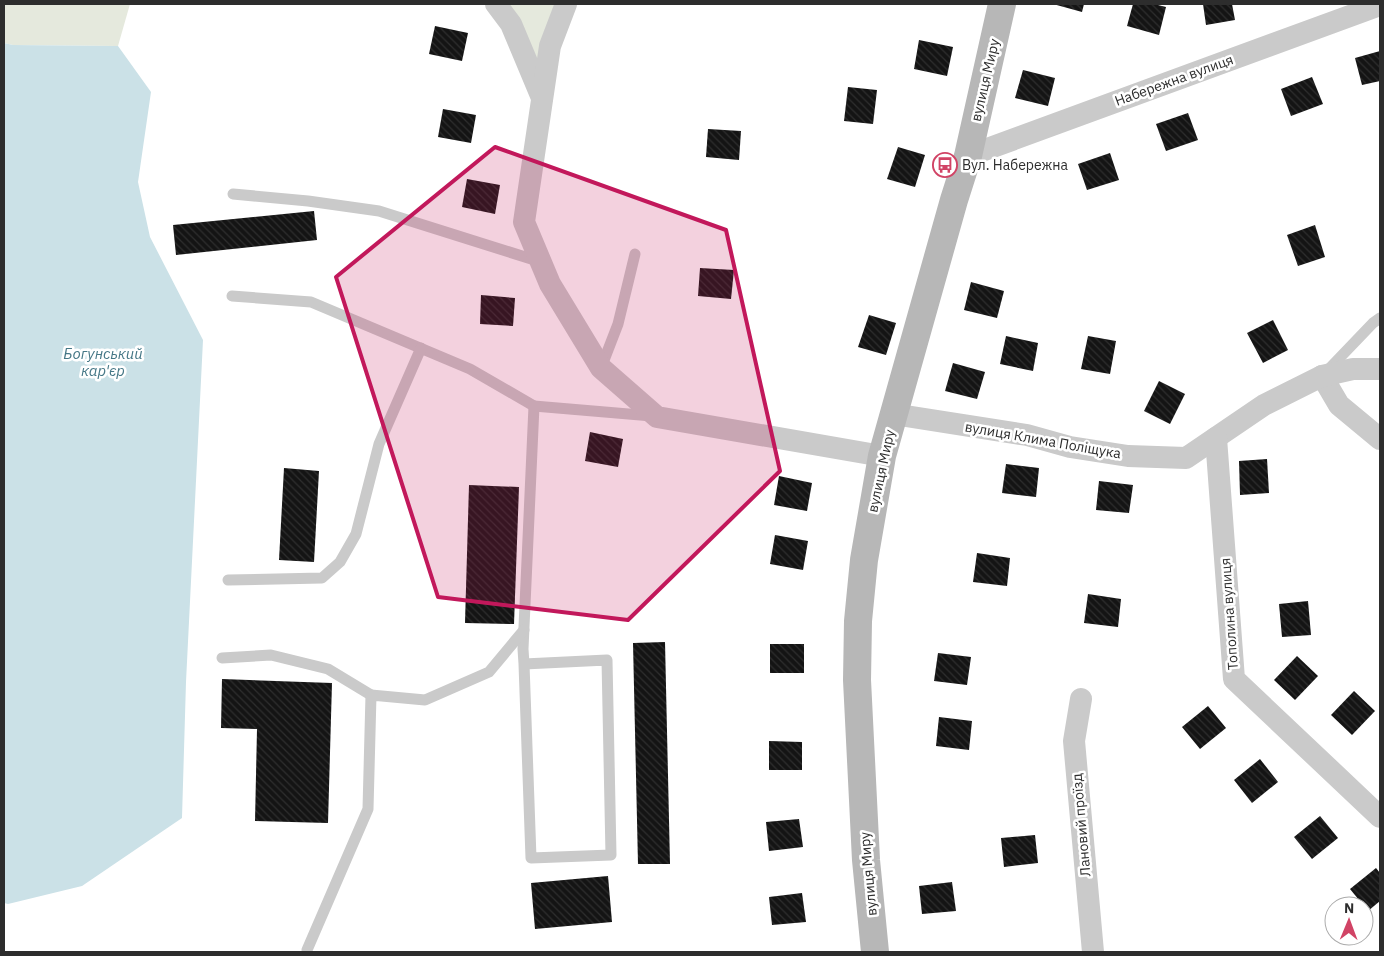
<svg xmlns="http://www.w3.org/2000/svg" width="1384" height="956" font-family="'IBM Plex Sans',sans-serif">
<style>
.green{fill:#e5e9dd}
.water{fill:#cbe1e7}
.building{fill:url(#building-back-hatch)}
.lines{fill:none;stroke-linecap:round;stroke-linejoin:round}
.lane{stroke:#cacaca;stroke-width:11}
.street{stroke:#cacaca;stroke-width:22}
.secondary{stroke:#b7b7b7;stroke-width:28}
.marked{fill:#c2185b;fill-opacity:0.2;stroke:#c2185b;stroke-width:4;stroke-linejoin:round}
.labels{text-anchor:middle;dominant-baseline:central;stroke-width:5;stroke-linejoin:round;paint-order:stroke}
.street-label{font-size:14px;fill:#2d2d2d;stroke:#fff}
.poi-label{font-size:14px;fill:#2d2d2d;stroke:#fff;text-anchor:start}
.water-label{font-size:15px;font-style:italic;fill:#457786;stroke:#fff}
</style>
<defs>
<pattern id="building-back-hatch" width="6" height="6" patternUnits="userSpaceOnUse" patternTransform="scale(1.25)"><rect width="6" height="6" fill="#141414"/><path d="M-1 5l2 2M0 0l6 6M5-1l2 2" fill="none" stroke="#2e2e2e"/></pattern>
</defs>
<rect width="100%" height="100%" fill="#fff"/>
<g class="green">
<polygon points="4,4 130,4 118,46 13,45 4,43"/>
<polygon points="496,4 566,4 542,99"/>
</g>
<polygon class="water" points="4,43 13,45 118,46 151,92 138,182 150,237 203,340 186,682 182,818 82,886 8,904 4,903"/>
<g class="building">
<polygon points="1053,4 1084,4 1082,12"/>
<polygon points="1133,4 1154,4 1166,7 1159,35 1127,26"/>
<polygon points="1203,4 1232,4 1235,20 1206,25"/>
<polygon points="435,26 468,33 462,61 429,54"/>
<polygon points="919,40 953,47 947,76 914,69"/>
<polygon points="1380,51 1380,81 1362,85 1355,58"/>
<polygon points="1023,70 1055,78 1048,106 1015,98"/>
<polygon points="1312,77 1323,104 1291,116 1281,89"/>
<polygon points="848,87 877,90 873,124 844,121"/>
<polygon points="443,109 476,115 471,143 438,137"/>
<polygon points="1188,113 1198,140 1166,151 1156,124"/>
<polygon points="708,129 741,131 739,160 706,157"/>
<polygon points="898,147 925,155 915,187 887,179"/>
<polygon points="1110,153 1119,180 1087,190 1078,164"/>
<polygon points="467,179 500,185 495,214 462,207"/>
<polygon points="314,211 317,240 176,255 173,225"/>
<polygon points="1315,225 1325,257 1298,266 1287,235"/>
<polygon points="700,268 734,270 731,299 698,296"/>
<polygon points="971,282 1004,291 997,318 964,310"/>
<polygon points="481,295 515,298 513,326 480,324"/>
<polygon points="869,315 896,323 886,355 858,347"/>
<polygon points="1273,320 1288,350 1263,363 1247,333"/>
<polygon points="1006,336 1038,343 1033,371 1000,364"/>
<polygon points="1088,336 1116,341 1110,374 1081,369"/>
<polygon points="953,363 985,372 977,399 945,391"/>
<polygon points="1159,381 1185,394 1170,424 1144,411"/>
<polygon points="590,432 623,439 618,467 585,461"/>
<polygon points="1267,459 1269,493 1240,495 1239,461"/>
<polygon points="1006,464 1039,468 1036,497 1002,493"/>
<polygon points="284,468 319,471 314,562 279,560"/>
<polygon points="779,476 812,483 807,511 774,505"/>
<polygon points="1099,481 1133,485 1129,513 1096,510"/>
<polygon points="469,485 519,487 514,624 465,623"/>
<polygon points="775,535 808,541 803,570 770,564"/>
<polygon points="977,553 1010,558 1007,586 973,582"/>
<polygon points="1088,594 1121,599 1118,627 1084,623"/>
<polygon points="1308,601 1311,635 1282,637 1279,604"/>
<polygon points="665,642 670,864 638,864 633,643"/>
<rect x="770" y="644" width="34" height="29"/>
<polygon points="938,653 971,657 967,685 934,681"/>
<polygon points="1297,656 1318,676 1295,700 1274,680"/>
<polygon points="222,679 332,683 328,823 255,821 257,729 221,728"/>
<polygon points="1354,691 1375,711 1352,735 1331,715"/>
<polygon points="1208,706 1226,728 1200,749 1182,727"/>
<polygon points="939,717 972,721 969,750 936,746"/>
<polygon points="769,741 802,742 802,770 769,770"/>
<polygon points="1260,759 1278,782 1252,803 1234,780"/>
<polygon points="1320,816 1338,838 1312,859 1294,837"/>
<polygon points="799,819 803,847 769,851 766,822"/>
<polygon points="1035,835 1038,863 1004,867 1001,838"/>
<polygon points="1376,868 1380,873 1380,901 1368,911 1350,889"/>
<polygon points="608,876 612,922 535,929 531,883"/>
<polygon points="952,882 956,911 922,914 919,886"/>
<polygon points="802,893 806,922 772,925 769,897"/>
</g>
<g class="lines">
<g class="lane">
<polyline points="233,194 308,201 379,211 541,262"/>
<polyline points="232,296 311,302 470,369 534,406"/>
<polyline points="601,368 618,324 635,254"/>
<polyline points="1327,371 1373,323 1380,318"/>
<polyline points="228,580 322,578 340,562 356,534 379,444 421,348"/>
<polyline points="222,658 271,655 328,669 371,695"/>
<polyline points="524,664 607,660 611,855 531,858 524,664 523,649 534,406 652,416"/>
<polyline points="307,950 368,809 371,695 425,700 489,672 524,630"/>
</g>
<g class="street">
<polyline points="496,4 511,24 542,98"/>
<polyline points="566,4 550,46 524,222 550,284 601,368 657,417 882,456"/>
<polyline points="968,156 1380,5"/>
<polyline points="1322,376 1339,405 1380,439"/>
<polyline points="893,414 1027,435 1070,447 1128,456 1186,458 1264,405 1322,376 1353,369 1380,369"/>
<polyline points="1216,438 1234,679 1380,817"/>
<polyline points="1081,699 1074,741 1093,952"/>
</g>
<polyline class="secondary" points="875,952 866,860 857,680 858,621 864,560 882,456 954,200 968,156 1002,4"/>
</g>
<path class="marked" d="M495,147L726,230L780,471L628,620L438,597L336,277Z"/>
<defs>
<symbol id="bus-ring" viewBox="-11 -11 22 22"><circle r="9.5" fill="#fff" stroke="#d14365" stroke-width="1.5"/><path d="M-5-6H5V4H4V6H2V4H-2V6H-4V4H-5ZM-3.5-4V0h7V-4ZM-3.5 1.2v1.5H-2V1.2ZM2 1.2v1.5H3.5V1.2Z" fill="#d14365"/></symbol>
</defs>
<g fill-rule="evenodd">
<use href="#bus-ring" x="931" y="151" width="28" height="28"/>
</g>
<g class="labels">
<g class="street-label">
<text transform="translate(985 80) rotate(-77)">вулиця Миру</text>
<text transform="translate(1174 80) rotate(-20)">Набережна вулиця</text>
<text transform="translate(1043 440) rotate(10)">вулиця Клима Поліщука</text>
<text transform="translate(881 471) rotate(-78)">вулиця Миру</text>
<text transform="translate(1229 614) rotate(-94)">Тополина вулиця</text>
<text transform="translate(1081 825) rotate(-95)">Лановий проїзд</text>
<text transform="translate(868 874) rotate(-95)">вулиця Миру</text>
</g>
<g class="poi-label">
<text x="962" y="165">Вул. Набережна</text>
</g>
<g class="water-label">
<text x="103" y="353">Богунський<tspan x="103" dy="17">кар'єр</tspan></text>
</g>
</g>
<rect width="1384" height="956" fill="none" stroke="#2d2d2d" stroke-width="10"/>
<g transform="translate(1349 921) rotate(1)"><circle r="24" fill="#ffffff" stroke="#ababab"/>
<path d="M0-4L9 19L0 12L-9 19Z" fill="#d14365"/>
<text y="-8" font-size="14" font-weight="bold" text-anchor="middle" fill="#2d2d2d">N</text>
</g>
</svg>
